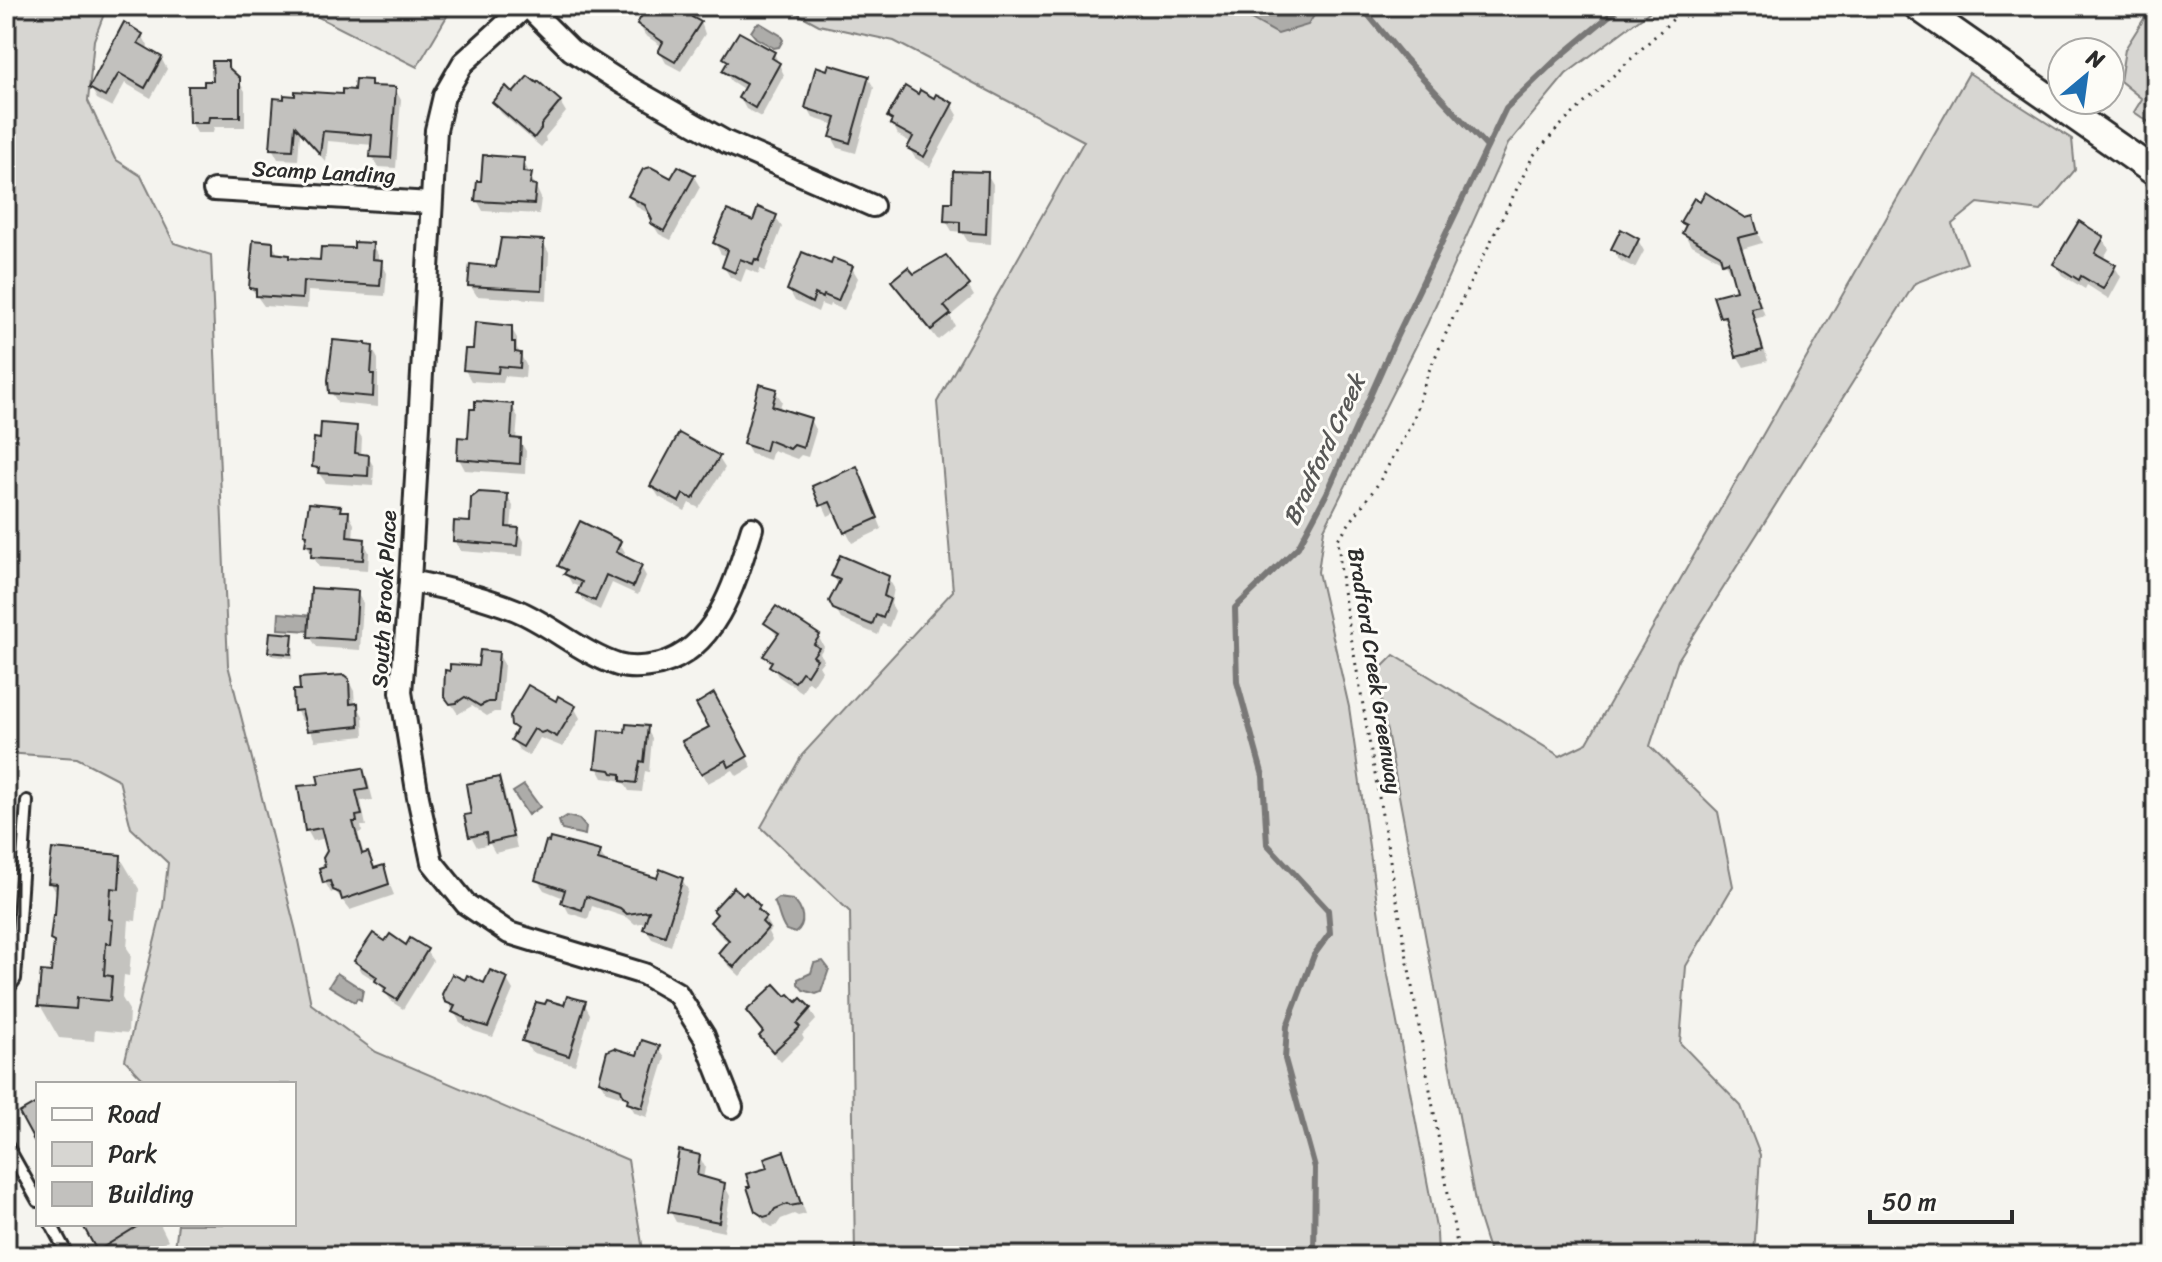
<svg xmlns="http://www.w3.org/2000/svg" width="2162" height="1262" font-family="Sriracha,sans-serif">
<style>
.green{fill:#d7d6d2;stroke:#81807e;stroke-width:2}
.water{fill:#adaca9;stroke:#797877;stroke-width:2}
.shadow{fill:#0003}
.lines{fill:none;stroke-linecap:round;stroke-linejoin:round}
.stream{stroke:#797877;stroke-width:6}
.building{fill:#c2c1be;stroke:#2b2b2b;stroke-width:2}
.service-casing{stroke:#2b2b2b;stroke-width:16}
.minor-casing{stroke:#2b2b2b;stroke-width:26}
.tertiary-casing{stroke:#2b2b2b;stroke-width:32}
.path{stroke:#2b2b2b;stroke-width:3;stroke-dasharray:2 6;stroke-linecap:butt}
.service{stroke:#fdfcf7;stroke-width:10}
.minor{stroke:#fdfcf7;stroke-width:20}
.tertiary{stroke:#fdfcf7;stroke-width:26}
.labels{text-anchor:middle;dominant-baseline:central;stroke-width:6;stroke-linejoin:round;paint-order:stroke}
.street-label{font-size:22px;fill:#2b2b2b;stroke:#fdfcf7}
.water-label{font-size:24px;font-style:italic;fill:#585857;stroke:#fdfcf7}
</style>
<rect width="100%" height="100%" fill="#f5f4ef"/>
<filter id="ink" filterUnits="userSpaceOnUse"><feTurbulence type="fractalNoise" baseFrequency=".0125" numOctaves="2"/><feDisplacementMap in="SourceGraphic" scale="16" xChannelSelector="R" yChannelSelector="G"/><feConvolveMatrix kernelMatrix="1 2 1 2 8 2 1 2 1" color-interpolation-filters="sRGB"/></filter>
<g filter="url(#ink)">
<g class="green">
<polygon points="6,6 107,6 94,40 88,101 115,159 141,176 174,243 211,255 228,665 296,931 311,1004 376,1052 628,1160 644,1256 174,1256 178,1224 294,1224 294,1084 144,1084 142,1078 125,1060 163,907 168,863 131,828 119,780 77,758 6,753"/>
<polygon points="315,6 453,6 417,67 310,13"/>
<polygon points="784,6 1657,6 1566,74 1508,144 1427,324 1324,529 1318,572 1349,707 1386,965 1437,1233 1438,1256 855,1256 850,912 761,827 802,755 953,591 937,402 1084,141 894,41 819,25"/>
<polygon points="2152,6 2156,6 2156,127 2134,112 2142,99 2120,81 2125,49"/>
<polygon points="1969,73 2072,139 2075,170 2041,211 1978,203 1952,224 1967,263 1915,283 1678,660 1650,746 1718,812 1733,886 1686,966 1680,1043 1741,1106 1760,1155 1754,1256 1491,1256 1477,1212 1376,673 1394,655 1560,756 1587,743"/>
</g>
<g class="water">
<polygon points="1237,6 1320,6 1308,25 1278,34 1244,15"/>
<polygon points="760,23 780,35 783,40 779,47 774,48 756,38 751,32 756,24"/>
<polygon points="279,613 313,616 310,631 278,629"/>
<polygon points="524,785 540,807 528,815 513,792"/>
<polygon points="567,816 579,819 586,827 585,835 562,830 559,821"/>
<path d="M778,898L793,900C803,909 807,924 795,933L786,930C779,921 779,910 774,901Z"/>
<polygon points="823,961 829,969 821,992 816,994 803,990 798,984 798,979 811,973 814,963"/>
<polygon points="337,973 363,990 361,1000 357,998 355,1002 329,986"/>
</g>
<g class="shadow">
<polygon points="649,6 684,6 695,12 701,22 705,34 681,71 666,63 660,52 663,47 645,35 639,24"/>
<polygon points="2031,6 2045,6 2042,12"/>
<polygon points="142,35 148,46 146,50 161,58 167,69 151,98 125,83 112,107 97,99 91,88"/>
<polygon points="774,53 784,75 761,117 746,109 740,98 745,90 731,81 724,71 729,64 726,58"/>
<polygon points="227,63 245,91 245,127 214,127 213,133 197,133 191,122 206,88 215,83"/>
<polygon points="868,77 874,88 856,153 838,148 832,137 835,125 813,118 807,107"/>
<polygon points="370,82 373,88 395,89 401,100 396,168 378,167 372,156 373,145 328,141 326,162 300,133 298,160 278,159 272,148 276,100 344,97"/>
<polygon points="537,86 560,102 566,112 545,137 546,141 541,147 501,113 494,102"/>
<polygon points="919,97 952,105 958,115 930,167 915,158 909,148 912,143 898,135 890,117"/>
<polygon points="523,160 541,198 539,214 483,211 477,200"/>
<polygon points="987,174 993,184 991,244 968,242 962,232 952,231 946,221 954,204"/>
<polygon points="694,177 700,187 671,240 659,234 652,223 652,215 637,207 631,196 672,181"/>
<polygon points="775,217 782,227 765,271 760,269 759,274 746,269 741,282 730,277 724,267 728,256 721,254 715,243 754,224"/>
<polygon points="1752,218 1762,243 1742,249 1765,316 1755,319 1768,361 1744,367 1738,357 1730,327 1722,317 1738,291 1733,272 1730,273 1725,263 1690,244 1684,233 1686,229 1683,222"/>
<polygon points="2103,238 2109,249 2103,259 2115,267 2121,277 2109,299 2087,285 2085,289 2062,275 2055,264"/>
<polygon points="1638,240 1644,251 1635,268 1619,260 1613,249"/>
<polygon points="543,242 549,253 547,300 477,296 470,285"/>
<polygon points="272,244 278,254 290,260 322,262 372,245 378,255 378,262 381,262 387,273 385,296 308,291 307,309 264,306 251,288"/>
<polygon points="832,267 852,268 858,278 844,310 830,304 829,307 821,304 818,312 795,301 789,290"/>
<polygon points="914,277 968,286 974,296 950,316 955,326 938,340 894,282"/>
<polygon points="511,328 517,338 517,348 526,365 525,378 505,376 503,383 471,381 465,370"/>
<polygon points="372,348 378,359 378,407 338,403 331,392"/>
<polygon points="775,391 782,401 779,411 810,420 816,431 808,457 801,455 797,459 773,450 770,460 751,454 745,444"/>
<polygon points="512,406 518,417 516,440 520,441 526,451 525,474 465,470 459,459 470,440"/>
<polygon points="356,428 362,438 361,456 368,457 374,467 373,486 326,483 314,467 321,441"/>
<polygon points="718,457 725,468 699,508 689,503 685,511 659,497 652,486"/>
<polygon points="862,479 882,529 852,543 836,512 828,516 815,487"/>
<polygon points="507,496 513,506 511,529 518,530 524,541 523,556 461,551 455,541"/>
<polygon points="339,508 342,513 348,513 354,524 353,540 363,541 369,552 368,570 319,567 307,545 306,534"/>
<polygon points="619,542 625,552 622,558 641,567 646,576 638,595 612,583 600,610 585,602 579,593 582,588 572,584 561,565"/>
<polygon points="833,576 888,578 894,588 891,604 895,611 889,627 882,624 878,635 841,619 835,608 839,586"/>
<polygon points="357,593 363,603 360,650 317,647 310,637"/>
<polygon points="767,623 818,636 824,647 820,653 824,660 819,666 822,671 813,685 808,681 802,692 778,676 766,656 778,637"/>
<polygon points="292,636 294,641 293,658 273,656 270,652"/>
<polygon points="498,654 504,664 500,712 494,712 487,716 472,706 458,714 446,696"/>
<polygon points="348,680 354,691 355,705 357,705 363,716 364,736 315,741 306,721 302,721 296,710"/>
<polygon points="713,696 752,767 737,776 733,770 708,783 685,742 712,728"/>
<polygon points="557,704 574,707 580,718 563,747 540,738 529,756 519,750 513,740 517,732 513,725"/>
<polygon points="646,728 652,738 649,772 645,771 642,792 629,791 625,784 618,780 603,778 597,767 627,735"/>
<polygon points="362,771 368,781 373,800 361,801 366,826 361,826 362,832 358,833 364,855 367,855 375,869 383,868 394,895 350,910 335,891 331,893 325,882 329,851 326,838 313,841 307,830 321,786"/>
<polygon points="498,779 504,790 517,848 495,853 490,844 477,847 471,836 473,815"/>
<polygon points="600,852 607,864 658,881 682,879 688,890 671,946 652,939 645,928 647,922 635,924 628,918 592,906 588,919 569,913 563,902 564,898 544,890 537,879"/>
<polygon points="120,857 139,889 136,921 129,920 127,948 131,954 129,976 124,975 122,998 129,1010 128,1033 95,1030 94,1041 59,1038 40,1005 52,974 56,946 52,940 58,896 50,882"/>
<polygon points="758,907 771,929 768,932 772,940 740,976 727,964 721,953 729,943 718,933 712,922"/>
<polygon points="386,944 426,951 433,961 403,1009 392,1002 379,983 362,972 356,962"/>
<polygon points="507,980 513,990 493,1037 474,1031 460,1022 447,1001 466,983 485,986"/>
<polygon points="584,1003 590,1014 575,1065 531,1052 525,1041 565,1008"/>
<polygon points="797,1005 810,1009 816,1020 802,1035 804,1039 781,1062 768,1047 762,1036 764,1034 748,1012"/>
<polygon points="658,1048 665,1058 647,1117 635,1113 626,1098 607,1092 601,1081"/>
<polygon points="783,1154 806,1214 798,1216 794,1214 781,1219 776,1226 772,1227 764,1222 757,1210"/>
<polygon points="699,1156 705,1167 703,1179 724,1185 730,1196 724,1232 676,1222 670,1211"/>
<polygon points="84,1224 160,1224 168,1240 140,1256 102,1256"/>
</g>
<g class="lines">
<g class="stream">
<polyline points="1361,6 1404,58 1487,147"/>
<polyline points="1314,1256 1315,1168 1285,1059 1287,1026 1314,955 1330,933 1328,910 1267,844 1263,776 1237,682 1235,608 1298,547 1327,493 1395,340 1506,108 1556,60 1621,6"/>
</g>
</g>
<g class="building">
<polygon points="647,6 698,6 692,17 701,22 675,62 658,52 663,42 637,24"/>
<polygon points="124,22 143,34 138,43 162,57 145,88 119,73 105,97 89,88"/>
<polygon points="739,32 775,52 772,58 780,63 755,108 738,98 746,84 722,71 728,61 723,58"/>
<polygon points="212,61 228,61 228,67 240,78 240,117 209,117 208,123 189,123 188,86 204,86 204,81 213,81"/>
<polygon points="829,64 869,76 850,143 830,137 836,118 805,108 816,66 827,70"/>
<polygon points="528,76 537,83 538,81 561,101 541,125 541,129 534,138 492,102 506,86 513,93"/>
<polygon points="355,79 371,80 371,86 396,87 391,158 370,157 372,135 323,131 320,154 295,126 293,150 270,149 274,98 284,99 284,95 295,96 295,91 342,94 342,89 354,90"/>
<polygon points="905,86 918,94 920,90 934,98 936,94 953,103 924,157 907,148 913,137 890,124 892,120 887,117"/>
<polygon points="483,155 524,158 523,172 532,173 530,184 536,185 534,204 475,201 477,181 481,181"/>
<polygon points="678,166 695,175 664,231 650,223 652,220 645,205 628,196 643,169 651,167 671,178"/>
<polygon points="953,171 988,172 986,234 960,232 960,222 944,221 945,202 952,202"/>
<polygon points="1705,192 1746,218 1753,216 1758,233 1738,238 1760,306 1751,308 1763,350 1736,357 1725,316 1720,317 1713,296 1736,290 1728,261 1722,263 1720,255 1682,233 1686,225 1680,222 1694,198 1700,201"/>
<polygon points="758,207 777,215 759,261 755,259 753,264 740,259 735,273 722,267 728,250 713,243 727,210 753,221"/>
<polygon points="2079,221 2104,237 2095,253 2116,265 2103,289 2081,276 2079,280 2053,264"/>
<polygon points="1621,229 1639,239 1629,259 1611,249"/>
<polygon points="501,238 544,240 542,290 468,286 470,264 496,267"/>
<polygon points="253,240 273,242 273,253 289,255 289,258 320,260 321,247 354,248 354,242 373,243 372,259 382,260 380,286 303,281 302,299 256,296 256,289 249,288"/>
<polygon points="802,252 831,264 833,258 853,266 838,301 824,295 823,298 815,294 812,303 787,290"/>
<polygon points="946,255 970,285 944,306 951,314 931,330 891,281 908,267 914,274"/>
<polygon points="475,322 512,326 512,342 515,342 515,352 521,353 520,368 499,366 498,373 463,370 465,349 473,349"/>
<polygon points="333,340 366,343 366,345 373,346 371,374 374,374 373,397 329,393 328,380"/>
<polygon points="759,384 777,389 772,406 811,418 803,448 794,445 790,449 768,440 765,451 743,444"/>
<polygon points="475,401 513,404 511,438 521,439 520,464 457,459 458,437 468,438 470,409 475,409"/>
<polygon points="321,423 357,426 355,453 369,455 368,476 318,473 319,468 312,467 314,438 320,439"/>
<polygon points="679,433 720,456 693,499 683,494 679,502 650,486"/>
<polygon points="857,466 878,518 844,533 830,502 820,506 812,486"/>
<polygon points="479,492 508,494 506,527 519,528 517,546 453,541 454,521 470,522 471,498"/>
<polygon points="309,503 341,506 340,511 349,511 347,537 365,539 363,560 311,557 312,546 305,545 307,535 304,534"/>
<polygon points="580,521 621,541 616,552 642,565 633,587 606,575 595,601 577,593 582,582 564,574 567,570 558,566"/>
<polygon points="840,555 889,576 884,596 890,599 883,618 876,615 872,625 833,609 829,601 840,580 831,576"/>
<polygon points="311,588 358,591 355,640 308,637"/>
<polygon points="776,606 820,635 814,644 819,648 813,656 817,659 807,675 802,672 795,682 769,666 772,661 763,656 779,633 764,623"/>
<polygon points="270,632 293,634 291,654 268,652"/>
<polygon points="480,650 499,652 494,702 488,702 480,706 465,697 456,703 450,704 444,696 445,670 450,671 450,664 478,666"/>
<polygon points="344,675 349,679 350,704 358,703 359,726 307,731 302,710 294,711 293,690 300,690 299,678"/>
<polygon points="528,685 556,701 558,696 576,706 557,737 546,731 541,733 534,729 523,747 511,740 517,729 511,725 510,716"/>
<polygon points="714,693 748,756 729,767 726,760 701,774 682,741 709,727 696,704"/>
<polygon points="626,724 648,726 644,762 640,761 636,783 621,781 621,774 612,773 610,770 595,768 599,730 625,732"/>
<polygon points="363,768 368,789 356,791 362,815 356,816 357,822 353,822 362,854 368,852 374,868 384,865 389,884 342,900 340,893 333,890 330,881 323,883 319,868 325,866 323,858 327,851 321,828 305,831 298,786 319,784 317,775"/>
<polygon points="499,777 513,837 487,843 486,833 469,837 464,815 471,814 466,784"/>
<polygon points="550,838 601,851 598,860 657,878 660,869 683,878 665,936 643,929 649,911 627,914 620,908 586,896 582,910 561,903 565,890 535,880 546,841 549,842"/>
<polygon points="52,849 121,855 119,889 111,888 109,919 113,920 111,944 106,943 104,975 112,976 110,1001 77,998 76,1009 38,1006 41,971 51,972 54,942 50,940 53,915 55,915 57,884 48,883"/>
<polygon points="734,887 743,895 746,892 760,906 758,909 766,917 762,922 768,928 734,967 718,953 729,940 710,922 717,914 713,910"/>
<polygon points="373,933 385,941 390,934 406,945 410,938 428,949 397,1000 384,992 386,988 375,981 377,977 354,961"/>
<polygon points="490,970 508,978 488,1027 465,1020 465,1018 452,1012 455,1006 445,1002 442,994 452,974 465,980 467,975 484,983"/>
<polygon points="775,984 786,996 789,994 797,1002 801,998 811,1008 797,1024 800,1027 773,1052 759,1036 763,1032 746,1011"/>
<polygon points="567,996 586,1001 569,1056 522,1041 536,1002 545,1004 547,1000 564,1005"/>
<polygon points="642,1040 660,1046 642,1108 627,1103 628,1098 623,1096 621,1089 599,1081 607,1051 614,1048 637,1055"/>
<polygon points="38,1102 38,1148 19,1113"/>
<polygon points="679,1150 700,1155 697,1175 725,1183 719,1222 668,1212"/>
<polygon points="784,1151 801,1204 790,1206 787,1204 775,1209 771,1215 764,1217 755,1211 747,1187 750,1187 746,1174 767,1168 764,1158"/>
<polygon points="82,1224 141,1224 97,1251"/>
</g>
<g class="lines">
<defs>
<g id="service">
<polyline points="6,992 15,979 27,801"/>
<polyline points="6,1144 38,1201"/>
<polyline points="51,1224 68,1256"/>
</g>
<g id="minor">
<polyline points="526,6 463,63 444,96 436,130 410,581 401,692 418,797 432,862 466,904 509,933 644,974 677,993 704,1036 732,1107"/>
<polyline points="527,6 571,50 624,84 726,142 873,206"/>
<polyline points="214,190 431,203"/>
<path d="M410,581C446,588 481,596 516,610C550,624 583,654 618,665C631,669 647,667 660,664C718,648 736,579 752,528"/>
</g>
<polyline id="tertiary" points="1917,6 2156,173"/>
</defs>
<use href="#service" class="service-casing"/>
<use href="#minor" class="minor-casing"/>
<use href="#tertiary" class="tertiary-casing"/>
<polyline class="path" points="1459,1256 1342,585 1338,539 1378,484 1413,421 1428,373 1453,318 1533,156 1560,126 1687,6"/>
<use href="#service" class="service"/>
<use href="#minor" class="minor"/>
<use href="#tertiary" class="tertiary"/>
</g>
</g>
<g class="labels">
<g class="street-label">
<text transform="translate(324 172) rotate(3)">Scamp Landing</text>
<text transform="translate(384 599) rotate(-87)">South Brook Place</text>
<text transform="translate(1375 671) rotate(81)">Bradford Creek Greenway</text>
</g>
<g class="water-label">
<text transform="translate(1324 450) rotate(-65)">Bradford Creek</text>
</g>
</g>
<rect width="2162" height="1262" fill="none" stroke="#fdfcf7" stroke-width="32"/>
<rect x="16" y="16" width="2130" height="1230" fill="none" stroke="#2b2b2b" stroke-width="3" filter="url(#ink)"/>
<rect x="36" y="1082" width="260" height="144" fill="#fdfcf7" stroke="#a9a8a5" stroke-width="2"/>
<rect x="52" y="1108" width="40" height="12" fill="#fdfcf7" stroke="#a9a8a5" stroke-width="2"/>
<text x="108" y="1122" font-size="24" fill="#2b2b2b">Road</text>
<rect x="52" y="1142" width="40" height="24" fill="#d7d6d2" stroke="#a9a8a5" stroke-width="2"/>
<text x="108" y="1162" font-size="24" fill="#2b2b2b">Park</text>
<rect x="52" y="1182" width="40" height="24" fill="#c2c1be" stroke="#a9a8a5" stroke-width="2"/>
<text x="108" y="1202" font-size="24" fill="#2b2b2b">Building</text>
<g transform="translate(2086 76) rotate(29)"><circle r="38" fill="#fdfcf7" stroke="#a9a8a5" stroke-width="2"/>
<path d="M0-6L14 30L0 20L-14 30Z" fill="#1f6fb2"/>
<text y="-12" font-size="22" font-weight="bold" text-anchor="middle" fill="#2b2b2b">N</text>
</g>
<path d="M1870 1210v12h142v-12" fill="none" stroke="#2b2b2b" stroke-width="4"/>
<text x="1882" y="1210" font-size="24" fill="#2b2b2b" stroke="#fdfcf7" stroke-width="6" paint-order="stroke">50 m</text>
</svg>
